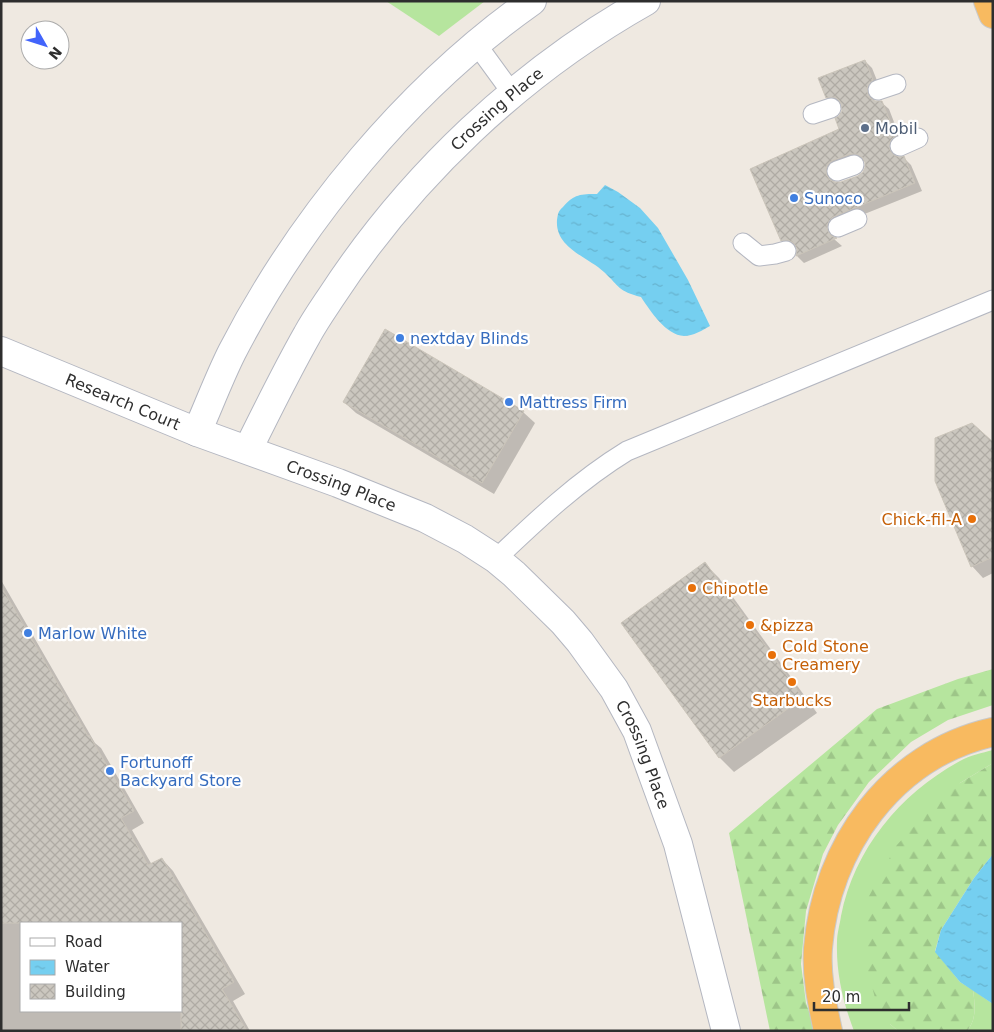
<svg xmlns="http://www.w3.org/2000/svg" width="994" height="1032" font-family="'DejaVu Sans',sans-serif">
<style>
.grass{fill:#b6e59e}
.forest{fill:url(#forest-firs)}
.water{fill:url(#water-ripples)}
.shadow{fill:#0003;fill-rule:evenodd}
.building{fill:url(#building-cross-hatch);stroke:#cbc5ba;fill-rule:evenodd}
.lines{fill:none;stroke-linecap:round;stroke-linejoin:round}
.service-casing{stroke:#b4b7c1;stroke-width:21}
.minor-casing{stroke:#b4b7c1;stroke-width:30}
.trunk-casing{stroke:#c9c9c9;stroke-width:30}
.service{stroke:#fff;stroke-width:19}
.minor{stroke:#fff;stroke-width:28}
.trunk{stroke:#f8ba60;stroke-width:28}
.service-dot{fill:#5c6f8a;stroke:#fff;stroke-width:2}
.shop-dot{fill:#3f7fe0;stroke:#fff;stroke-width:2}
.food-dot{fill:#e8710a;stroke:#fff;stroke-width:2}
.labels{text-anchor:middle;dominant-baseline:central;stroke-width:4.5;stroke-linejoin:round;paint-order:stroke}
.street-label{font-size:16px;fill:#2e2e2e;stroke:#fff}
.service-label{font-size:16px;fill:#4e5e75;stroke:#fff;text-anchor:start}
.shop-label{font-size:16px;fill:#366cbe;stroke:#fff;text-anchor:start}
.food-label{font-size:16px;fill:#c56008;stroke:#fff;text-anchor:start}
</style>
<defs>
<pattern id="forest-firs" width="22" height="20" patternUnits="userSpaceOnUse" patternTransform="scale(1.25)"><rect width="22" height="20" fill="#b6e59e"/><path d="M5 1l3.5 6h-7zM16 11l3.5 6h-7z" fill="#9dc588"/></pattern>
<pattern id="water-ripples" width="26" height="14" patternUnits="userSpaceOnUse" patternTransform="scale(1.25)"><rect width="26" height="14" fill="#75cff0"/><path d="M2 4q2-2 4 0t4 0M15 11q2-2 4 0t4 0" fill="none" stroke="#66b2ce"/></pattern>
<pattern id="building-cross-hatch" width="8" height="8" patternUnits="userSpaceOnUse" patternTransform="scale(1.25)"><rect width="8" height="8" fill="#cbc7bf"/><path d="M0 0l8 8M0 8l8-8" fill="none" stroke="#afaba4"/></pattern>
</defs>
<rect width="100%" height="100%" fill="#efe9e1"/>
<g class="grass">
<polygon points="386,1 485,1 439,36"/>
<path d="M993,750V763L960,783L890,1024L898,1031H854C843,1002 836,973 837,942C837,933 840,924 841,916C854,849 901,793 960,761C970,755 982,753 993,750Z"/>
<path d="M973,990L993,1004V1031H967C977,1019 975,1005 973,990Z"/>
</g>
<g class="forest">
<polygon points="993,669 993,705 948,720 911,742 869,782 838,825 823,854 806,911 801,964 806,1003 816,1031 770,1031 729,833 877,709 958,679"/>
<path d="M993,763V854L974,878L941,930L935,951L960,982L973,990C975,1005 977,1019 967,1031H898L890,1024L876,1002L864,955L868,898L896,846L931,808L960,783Z"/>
</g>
<g class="water">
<path d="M605,185L618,192L640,208L658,228L688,280L710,326C703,330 693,336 684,336C666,335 651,312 641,297C618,291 620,287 604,272C588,257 555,248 557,220C558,214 558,211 563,207C574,194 581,194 597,194Z"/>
<polygon points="993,854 993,1004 960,982 935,952 941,930 974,878"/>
</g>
<g class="shadow">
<path d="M865,61L872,68L880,88L874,95V102H881L889,109L902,143L896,152V157L904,158L911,165L922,191L847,221L834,233V239L842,246L804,263L797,256L798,248L797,247H790L783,240L841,130L840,117L843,111V104H835L827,97ZM858,161H866V168L863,174L841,183H833V177Z"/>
<polygon points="344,402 523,412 535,423 494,494 356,413"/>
<polygon points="993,444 993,573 983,578 972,566"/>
<polygon points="705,564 719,578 817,713 734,772 720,758 623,624"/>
<path d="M1,580L95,743L101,748L144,823L132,830L152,865L162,859L173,871L245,994L233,1001L250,1031H1ZM21,923H181V1011H21Z"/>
</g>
<g class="building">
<path d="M865,60L873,80L867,87L868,94L870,98L875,101H882L896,136L891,140L889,144L890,150L894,155L899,157L904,156L915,183L833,217L829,221L827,226L828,231L831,236L837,238L796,256L797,249L794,243L788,240L781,241L750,169L839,129L835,118L839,116L842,111L841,104L839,100L834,97L826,98L818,78ZM850,154H857L862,157L865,162V168L863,172L858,176L841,182H835L830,180L826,174V168L828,164L833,160Z"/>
<polygon points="385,329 524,411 482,483 343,402"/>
<polygon points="972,423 993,442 993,557 971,567 935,481 935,438"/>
<polygon points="705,562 803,698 719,758 621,623"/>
<polygon points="1,586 88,736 89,735 134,811 121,818 148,865 162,858 234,982 222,989 247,1031 181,1031 181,923 1,923"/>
</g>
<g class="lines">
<defs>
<g id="service">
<polyline points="477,45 512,93"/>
<polyline points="878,90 896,84"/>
<polyline points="813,114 831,108"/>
<polyline points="900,146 918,138"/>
<polyline points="837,171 854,165"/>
<polyline points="838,227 857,219"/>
<polyline points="743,243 759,256 775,254 786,251"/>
<path d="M496,559C537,520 578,481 627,451L993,300"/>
</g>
<g id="minor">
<path id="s1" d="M1,351L197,432L338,483L425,518L465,539L496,559L514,574L563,622L580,642L614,689L637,731L678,844L726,1031"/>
<path d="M197,432C209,405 219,378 232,352C301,218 409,88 532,1"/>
<path id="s2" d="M248,449C267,411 286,372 307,335C314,322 323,309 331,297C410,176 520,72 646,1"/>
</g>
<g id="trunk">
<polyline points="988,1 993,14"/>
<path d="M828,1031C822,1003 816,976 818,948C826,847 891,755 993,732"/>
</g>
</defs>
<use href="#service" class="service-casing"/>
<use href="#minor" class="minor-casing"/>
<use href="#trunk" class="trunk-casing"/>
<use href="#service" class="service"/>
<use href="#minor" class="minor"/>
<use href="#trunk" class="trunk"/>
</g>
<circle class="service-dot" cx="865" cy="128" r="5"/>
<g class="shop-dot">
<circle cx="794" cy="198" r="5"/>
<circle cx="400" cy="338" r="5"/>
<circle cx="509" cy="402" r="5"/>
<circle cx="28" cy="633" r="5"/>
<circle cx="110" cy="771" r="5"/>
</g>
<g class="food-dot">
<circle cx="972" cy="519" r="5"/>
<circle cx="692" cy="588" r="5"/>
<circle cx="750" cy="625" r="5"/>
<circle cx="772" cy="655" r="5"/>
<circle cx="792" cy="682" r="5"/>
</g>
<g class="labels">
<g class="street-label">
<text stroke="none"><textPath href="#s2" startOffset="425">Crossing Place</textPath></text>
<text stroke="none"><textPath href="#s1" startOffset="132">Research Court</textPath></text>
<text stroke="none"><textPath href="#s1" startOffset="366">Crossing Place</textPath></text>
<text stroke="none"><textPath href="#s1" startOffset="786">Crossing Place</textPath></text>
</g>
<g class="service-label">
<text x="875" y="128">Mobil</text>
</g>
<g class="shop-label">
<text x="804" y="198">Sunoco</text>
<text x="410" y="338">nextday Blinds</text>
<text x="519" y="402">Mattress Firm</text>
<text x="38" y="633">Marlow White</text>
<text x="120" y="762">Fortunoff<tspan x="120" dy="18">Backyard Store</tspan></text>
</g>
<g class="food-label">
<text x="962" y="519" text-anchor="end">Chick-fil-A</text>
<text x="702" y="588">Chipotle</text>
<text x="760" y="625">&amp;pizza</text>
<text x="782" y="646">Cold Stone<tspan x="782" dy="18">Creamery</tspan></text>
<text x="792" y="700" text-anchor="middle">Starbucks</text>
</g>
</g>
<rect width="994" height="1032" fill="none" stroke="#2e2e2e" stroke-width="5"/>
<rect x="20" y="922" width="162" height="90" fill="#ffffff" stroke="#ababab"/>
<rect x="30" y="938" width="25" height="8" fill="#ffffff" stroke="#ababab"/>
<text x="65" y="947" font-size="15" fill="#2e2e2e">Road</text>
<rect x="30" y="960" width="25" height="15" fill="url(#water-ripples)" stroke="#ababab"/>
<text x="65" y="972" font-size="15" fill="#2e2e2e">Water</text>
<rect x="30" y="984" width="25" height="15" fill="url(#building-cross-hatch)" stroke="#ababab"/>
<text x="65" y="997" font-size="15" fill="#2e2e2e">Building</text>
<g transform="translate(45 45) rotate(129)"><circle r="24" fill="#ffffff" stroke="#ababab"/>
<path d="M0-4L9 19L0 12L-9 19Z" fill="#4264fb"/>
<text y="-8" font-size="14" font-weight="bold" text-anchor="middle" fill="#2e2e2e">N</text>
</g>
<path d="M814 1002v8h95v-8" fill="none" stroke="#2e2e2e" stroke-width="2.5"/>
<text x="822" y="1002" font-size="15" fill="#2e2e2e" stroke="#ffffff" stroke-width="4" paint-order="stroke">20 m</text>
</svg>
